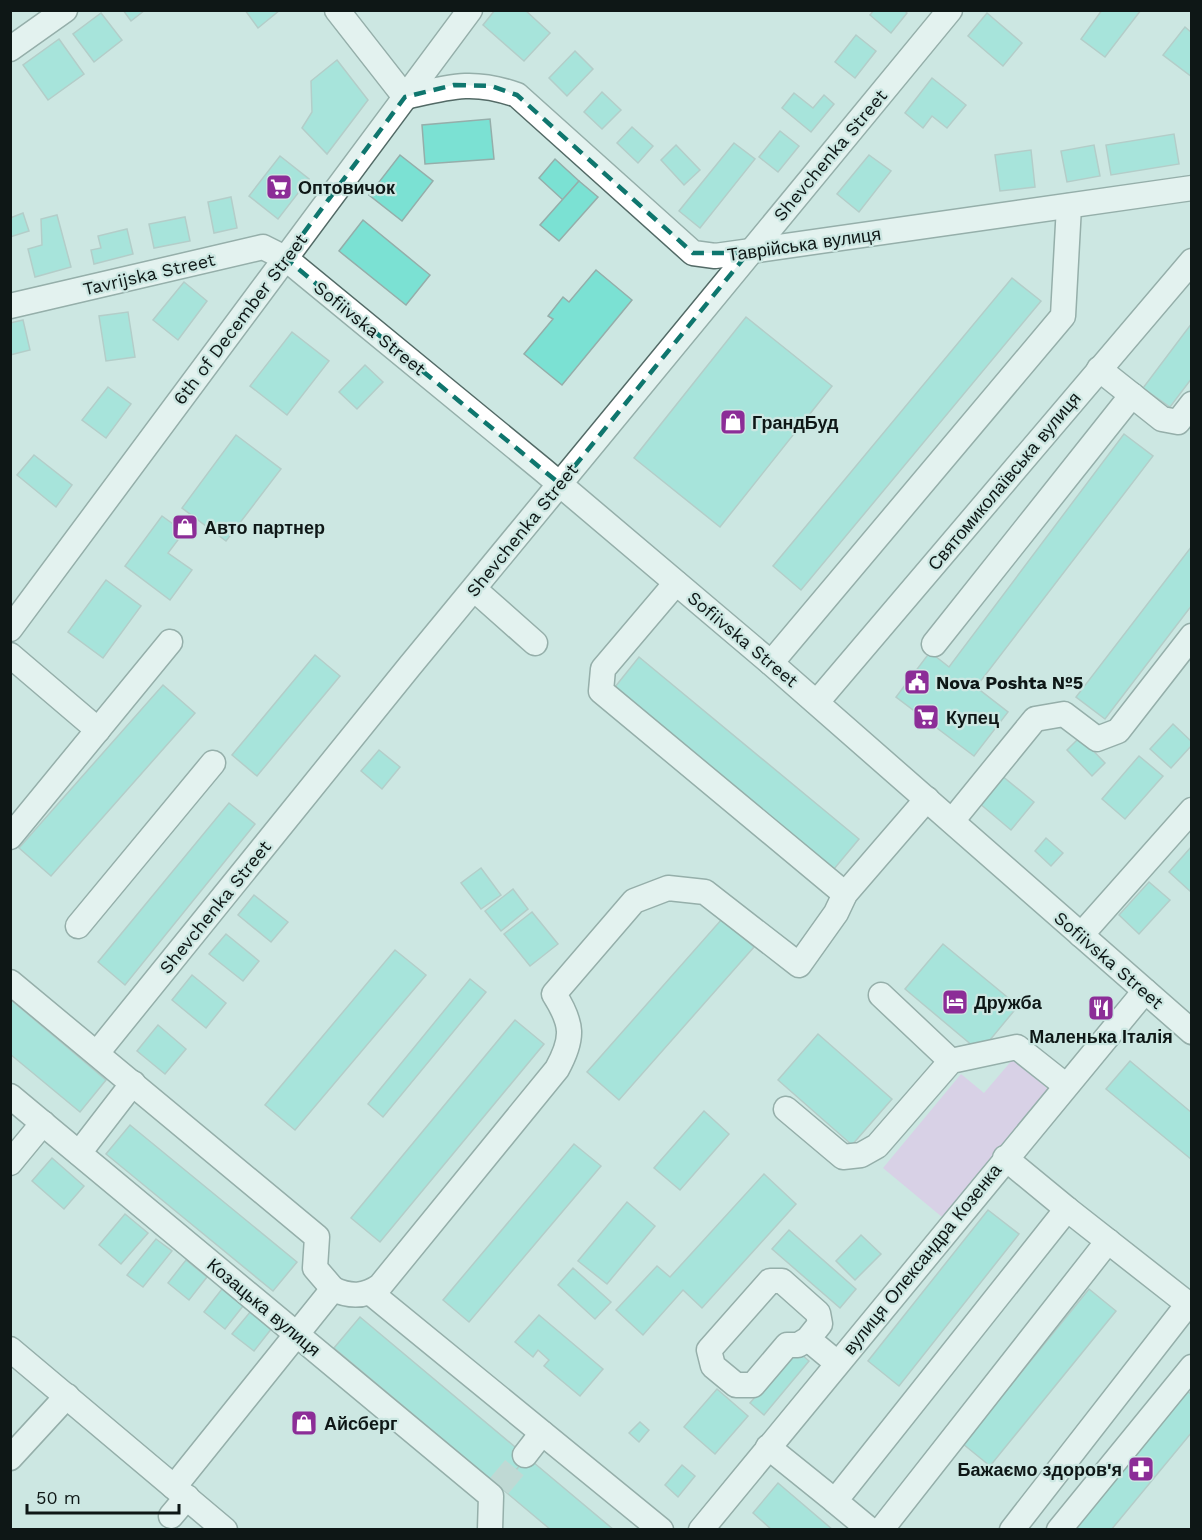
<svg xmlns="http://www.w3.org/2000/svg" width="1202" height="1540" font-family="'Work Sans',sans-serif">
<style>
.grass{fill:#e6b5eb}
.building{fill:#7be1d3;stroke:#95aeaa;stroke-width:1.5}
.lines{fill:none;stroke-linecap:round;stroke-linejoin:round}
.minor-tunnel{stroke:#b0c8c3;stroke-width:24;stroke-dasharray:24 12;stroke-linecap:butt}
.minor-casing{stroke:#536a66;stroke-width:27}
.minor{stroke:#fff;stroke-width:24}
.marked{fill:none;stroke:#0f766e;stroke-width:4.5;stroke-dasharray:12 8;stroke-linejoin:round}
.labels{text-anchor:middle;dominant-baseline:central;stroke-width:4.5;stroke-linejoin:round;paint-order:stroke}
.street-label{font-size:18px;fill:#0e1716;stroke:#cce7e2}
.poi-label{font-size:18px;font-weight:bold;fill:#0e1716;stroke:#cce7e2;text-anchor:start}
</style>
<rect width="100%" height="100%" fill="#cce7e2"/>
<polygon class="grass" points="1013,1059 1048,1089 942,1217 883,1168 961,1074 984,1093"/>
<g class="building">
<polygon points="123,10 145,10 131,21"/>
<polygon points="245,10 280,10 258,28"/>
<polygon points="495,10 525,10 550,33 524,61 483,25"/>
<polygon points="874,10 904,10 907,13 891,33 870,15"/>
<polygon points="1102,10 1141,10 1105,57 1081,39"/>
<polygon points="101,13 122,40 94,62 73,34"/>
<polygon points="987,13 1022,43 1003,66 968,36"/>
<polygon points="1185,27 1192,33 1192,77 1163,55"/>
<polygon points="856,35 876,51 855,78 835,62"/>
<polygon points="59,39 84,74 48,100 23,65"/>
<polygon points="575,51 593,69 567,96 549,78"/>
<polygon points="337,60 368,100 327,154 302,128 312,112 311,81"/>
<polygon points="932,78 966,105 947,128 932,116 923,128 905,113"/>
<polygon points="602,92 621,110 602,129 584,112"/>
<polygon points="794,93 813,108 824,95 834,104 811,132 782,108"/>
<polygon points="490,119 494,159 425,164 422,125"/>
<polygon points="632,127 653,146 638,163 617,143"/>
<polygon points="780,131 799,146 778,172 759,157"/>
<polygon points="1174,134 1179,164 1111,175 1106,145"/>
<polygon points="734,143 755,159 700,228 679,211"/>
<polygon points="676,145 700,170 684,185 661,160"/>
<polygon points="1094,145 1100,176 1067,182 1061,151"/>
<polygon points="1031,150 1035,187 1000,191 995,155"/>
<polygon points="400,155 433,181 402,221 369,195"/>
<polygon points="869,155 891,171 859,212 837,194"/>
<polygon points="280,156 309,179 278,219 249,196"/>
<polygon points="555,159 579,181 563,200 539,178"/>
<polygon points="579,181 598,197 559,241 540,225"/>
<polygon points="231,197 237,228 214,233 208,202"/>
<polygon points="23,213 29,231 10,237 10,218"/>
<polygon points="57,215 71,267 35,277 28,249 42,245 41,219"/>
<polygon points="185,217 190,241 154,248 149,224"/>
<polygon points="363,220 430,275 406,305 339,251"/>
<polygon points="127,229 133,254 94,264 91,250 101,248 98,236"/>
<polygon points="596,270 632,300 562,385 524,354 553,319 548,316 563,297 569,302"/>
<polygon points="1012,278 1041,301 801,590 773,566"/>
<polygon points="184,282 207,301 178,340 153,320"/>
<polygon points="128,312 135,357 106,361 99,316"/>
<polygon points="746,317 832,386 720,527 634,458"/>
<polygon points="23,320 30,350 10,355 10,323"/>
<polygon points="1192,323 1192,378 1170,407 1143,388"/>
<polygon points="292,332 329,361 287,415 250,386"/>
<polygon points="365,365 383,382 357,409 339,392"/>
<polygon points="108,387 131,404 106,438 82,420"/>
<polygon points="1124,434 1153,456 976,687 1008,712 974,756 896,697 930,652 949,667"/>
<polygon points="236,435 281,469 226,541 182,508"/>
<polygon points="34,455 72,485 56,507 17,475"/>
<polygon points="162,516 184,532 168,553 192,570 170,600 125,566"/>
<polygon points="1192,546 1192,605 1105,719 1076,697"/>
<polygon points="106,580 141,606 103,658 68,632"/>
<polygon points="315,655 340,676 257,776 232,755"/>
<polygon points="639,657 859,839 834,869 615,687"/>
<polygon points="163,685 195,713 51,876 19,848"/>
<polygon points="1173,724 1192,742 1192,745 1171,768 1150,749"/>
<polygon points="1080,737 1105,763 1092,776 1067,750"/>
<polygon points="379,750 400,767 382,789 361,771"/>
<polygon points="1139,756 1163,776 1125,819 1102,799"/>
<polygon points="1001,775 1034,802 1011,830 979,803"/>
<polygon points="229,803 255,824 125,985 98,962"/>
<polygon points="1046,838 1063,853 1051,866 1035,851"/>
<polygon points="1192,846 1192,891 1191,892 1169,872"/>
<polygon points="481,868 501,895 481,909 461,883"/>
<polygon points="1149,882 1170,900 1139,934 1119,915"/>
<polygon points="513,889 528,909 501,931 485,911"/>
<polygon points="254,895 288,922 271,942 238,915"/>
<polygon points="532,912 558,944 530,966 504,934"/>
<polygon points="722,919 754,947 619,1100 587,1072"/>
<polygon points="226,934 259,961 243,981 209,954"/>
<polygon points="943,944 1018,1006 980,1052 905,989"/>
<polygon points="395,950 426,975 295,1130 265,1105"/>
<polygon points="192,975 226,1003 206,1028 172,1000"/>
<polygon points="470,979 486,992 383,1117 368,1104"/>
<polygon points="10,999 106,1080 80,1112 10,1054"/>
<polygon points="515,1020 544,1044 380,1242 351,1218"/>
<polygon points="158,1025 186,1049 165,1074 137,1051"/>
<polygon points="818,1034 892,1099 852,1145 778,1080"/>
<polygon points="1130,1061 1192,1113 1192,1160 1106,1089"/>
<polygon points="704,1111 729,1134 680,1190 654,1168"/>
<polygon points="130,1125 297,1262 273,1291 106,1154"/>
<polygon points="574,1144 601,1166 469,1322 443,1300"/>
<polygon points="52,1158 84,1186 64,1209 32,1181"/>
<polygon points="764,1174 796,1204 702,1308 683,1290 643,1335 616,1310 657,1266 670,1277"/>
<polygon points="627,1202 655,1226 607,1284 578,1261"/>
<polygon points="988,1210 1019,1234 899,1386 868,1361"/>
<polygon points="125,1214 148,1233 121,1264 99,1245"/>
<polygon points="789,1230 856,1289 840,1308 772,1249"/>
<polygon points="861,1235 881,1254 855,1280 836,1261"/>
<polygon points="156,1239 172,1251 143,1287 127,1275"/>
<polygon points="186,1260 207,1277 189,1300 168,1283"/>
<polygon points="573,1268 611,1302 595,1319 558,1285"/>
<polygon points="222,1289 243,1306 225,1329 204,1312"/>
<polygon points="1089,1289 1116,1311 990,1466 963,1444"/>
<polygon points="251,1311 272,1328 254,1351 232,1334"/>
<polygon points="539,1315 603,1369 580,1396 544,1366 549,1360 538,1350 533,1357 515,1342"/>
<polygon points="360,1317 527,1457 501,1488 334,1348"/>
<polygon points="796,1350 809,1361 764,1415 750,1403"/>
<polygon points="1184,1388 1192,1395 1192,1432 1111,1530 1067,1530"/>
<polygon points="717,1389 748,1416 715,1454 684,1427"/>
<polygon points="640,1422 649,1430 639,1442 629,1433"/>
<polygon points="527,1457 614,1530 551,1530 501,1488"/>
<polygon points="682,1465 695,1476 678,1497 665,1485"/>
<polygon points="778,1483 833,1530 772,1530 753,1513"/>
</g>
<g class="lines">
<polyline class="minor-tunnel" points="499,1486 525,1455"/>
<defs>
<g id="minor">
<polyline points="337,10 405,97"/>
<polyline points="10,49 65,10"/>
<path d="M405,97C449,87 472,79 517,95L693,253L715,256L1192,188"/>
<polyline points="10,306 263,247 285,258 543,470 771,663 1192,1032"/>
<polyline points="1099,369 1162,419 1178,422 1192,404"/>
<polyline points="676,583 603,669 601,691 845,894"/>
<polyline points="474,589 535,643"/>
<polyline points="10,629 470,10"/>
<polyline points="934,644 1132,395"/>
<polyline points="10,655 98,730"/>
<polyline points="771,663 1063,316 1069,206"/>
<polyline points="817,702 1192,261"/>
<polyline points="952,821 1035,719 1064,714 1097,739 1118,731 1192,636"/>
<polyline points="10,837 170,642"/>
<polyline points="78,926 213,763"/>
<polyline points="1081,935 1192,810"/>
<polyline points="10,982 317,1237 315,1268 333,1289"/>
<polyline points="881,995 951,1061"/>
<polyline points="97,1053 409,667 950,10"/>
<polyline points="10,1096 491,1496 490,1530"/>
<polyline points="786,1109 843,1157 861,1155 877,1146 951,1061 1017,1047 1065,1085"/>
<polyline points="79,1153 133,1083"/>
<polyline points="1005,1158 1067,1209"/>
<polyline points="10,1163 43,1123"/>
<polyline points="371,1293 661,1530"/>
<polyline points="808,1339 798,1345 787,1345 753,1385 736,1385 713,1366 709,1350 770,1281 782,1281 818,1313 820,1324 808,1339 837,1363"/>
<polyline points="10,1349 225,1530"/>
<polyline points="768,1447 835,1501"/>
<polyline points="525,1455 542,1433"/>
<polyline points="10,1458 67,1396"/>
<path d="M174,1487L333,1289C350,1297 365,1297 380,1286L557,1069C574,1038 573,1024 554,994L634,901L668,888L705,892L799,965L836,913L845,894L927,799"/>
<polyline points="171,1516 187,1497"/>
<polyline points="701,1530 1145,991"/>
<polyline points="870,1530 835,1501 1067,1209 1188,1304 1012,1530"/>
<polyline points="881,1530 1108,1241"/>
<polyline points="1059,1530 1192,1367"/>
</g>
</defs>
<use href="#minor" class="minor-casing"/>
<use href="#minor" class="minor"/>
</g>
<path d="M0 0H1202V1540H0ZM454,85L491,86L517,95L693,253H748L560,484L285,258L405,97Z" fill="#cce7e2" fill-opacity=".55" fill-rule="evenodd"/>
<path class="marked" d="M454,85L491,86L517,95L693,253H748L560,484L285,258L405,97Z"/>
<defs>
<symbol id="supermarket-square" viewBox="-11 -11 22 22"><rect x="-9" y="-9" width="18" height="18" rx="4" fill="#8c2d97" stroke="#cce7e2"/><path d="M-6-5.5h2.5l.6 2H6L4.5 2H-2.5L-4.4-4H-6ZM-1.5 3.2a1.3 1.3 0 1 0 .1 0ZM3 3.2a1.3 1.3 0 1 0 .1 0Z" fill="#fff"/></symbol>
<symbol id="shop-square" viewBox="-11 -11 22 22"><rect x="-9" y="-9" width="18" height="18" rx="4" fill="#8c2d97" stroke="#cce7e2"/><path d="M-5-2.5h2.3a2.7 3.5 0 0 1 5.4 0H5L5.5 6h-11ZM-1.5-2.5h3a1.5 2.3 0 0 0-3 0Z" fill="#fff"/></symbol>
<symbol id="civic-square" viewBox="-11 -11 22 22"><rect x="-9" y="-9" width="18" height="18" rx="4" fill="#8c2d97" stroke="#cce7e2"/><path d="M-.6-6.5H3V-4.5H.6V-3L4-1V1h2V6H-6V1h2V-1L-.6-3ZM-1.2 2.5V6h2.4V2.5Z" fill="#fff"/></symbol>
<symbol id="hotel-square" viewBox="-11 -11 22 22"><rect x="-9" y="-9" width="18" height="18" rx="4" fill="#8c2d97" stroke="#cce7e2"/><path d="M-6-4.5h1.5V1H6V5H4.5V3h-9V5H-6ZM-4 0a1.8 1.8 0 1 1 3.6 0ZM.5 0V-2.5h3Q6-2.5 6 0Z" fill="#fff"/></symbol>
<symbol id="restaurant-square" viewBox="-11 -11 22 22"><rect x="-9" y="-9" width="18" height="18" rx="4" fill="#8c2d97" stroke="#cce7e2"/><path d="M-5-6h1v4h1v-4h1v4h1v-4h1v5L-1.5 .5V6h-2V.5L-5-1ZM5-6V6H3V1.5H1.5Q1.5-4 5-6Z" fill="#fff"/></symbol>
<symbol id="pharmacy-square" viewBox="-11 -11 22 22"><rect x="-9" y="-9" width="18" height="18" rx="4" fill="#8c2d97" stroke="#cce7e2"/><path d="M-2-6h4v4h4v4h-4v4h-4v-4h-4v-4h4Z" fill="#fff"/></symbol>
</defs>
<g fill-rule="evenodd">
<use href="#supermarket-square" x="264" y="172" width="30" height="30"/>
<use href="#shop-square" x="718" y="407" width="30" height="30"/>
<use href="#shop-square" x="170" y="512" width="30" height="30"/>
<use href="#civic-square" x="902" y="667" width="30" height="30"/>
<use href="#supermarket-square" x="911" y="702" width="30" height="30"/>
<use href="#hotel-square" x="940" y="987" width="30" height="30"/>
<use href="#restaurant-square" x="1086" y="993" width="30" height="30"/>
<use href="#shop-square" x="289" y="1408" width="30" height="30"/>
<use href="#pharmacy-square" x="1126" y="1454" width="30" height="30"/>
</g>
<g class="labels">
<g class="street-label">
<text transform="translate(830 155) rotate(-50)">Shevchenka Street</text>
<text transform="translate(804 244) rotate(-8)">Таврійська вулиця</text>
<text transform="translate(149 274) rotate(-13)">Tavrijska Street</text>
<text transform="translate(240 319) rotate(-53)">6th of December Street</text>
<text transform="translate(370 328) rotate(39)">Sofiivska Street</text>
<text transform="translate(1004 481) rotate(-50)">Святомиколаївська вулиця</text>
<text transform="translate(522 530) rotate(-51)">Shevchenka Street</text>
<text transform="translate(743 639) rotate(40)">Sofiivska Street</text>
<text transform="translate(215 907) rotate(-51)">Shevchenka Street</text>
<text transform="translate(1109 960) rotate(41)">Sofiivska Street</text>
<text transform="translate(922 1259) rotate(-51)">вулиця Олександра Козенка</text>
<text transform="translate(264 1307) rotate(40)">Козацька вулиця</text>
</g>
<g class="poi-label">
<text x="298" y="187">Оптовичок</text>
<text x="752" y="422">ГрандБуд</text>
<text x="204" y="527">Авто партнер</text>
<text x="936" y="682">Nova Poshta №5</text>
<text x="946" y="717">Купец</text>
<text x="974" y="1002">Дружба</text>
<text x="1101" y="1036" text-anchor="middle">Маленька Італія</text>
<text x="324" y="1423">Айсберг</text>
<text x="1122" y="1469" text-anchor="end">Бажаємо здоров'я</text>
</g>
</g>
<rect width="1202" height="1540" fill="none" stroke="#0e1716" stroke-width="24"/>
<path d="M27 1504v9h152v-9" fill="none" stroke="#0e1716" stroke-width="3"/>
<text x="36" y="1504" font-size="18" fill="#0e1716" stroke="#cce7e2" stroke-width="4.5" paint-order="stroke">50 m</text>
</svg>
